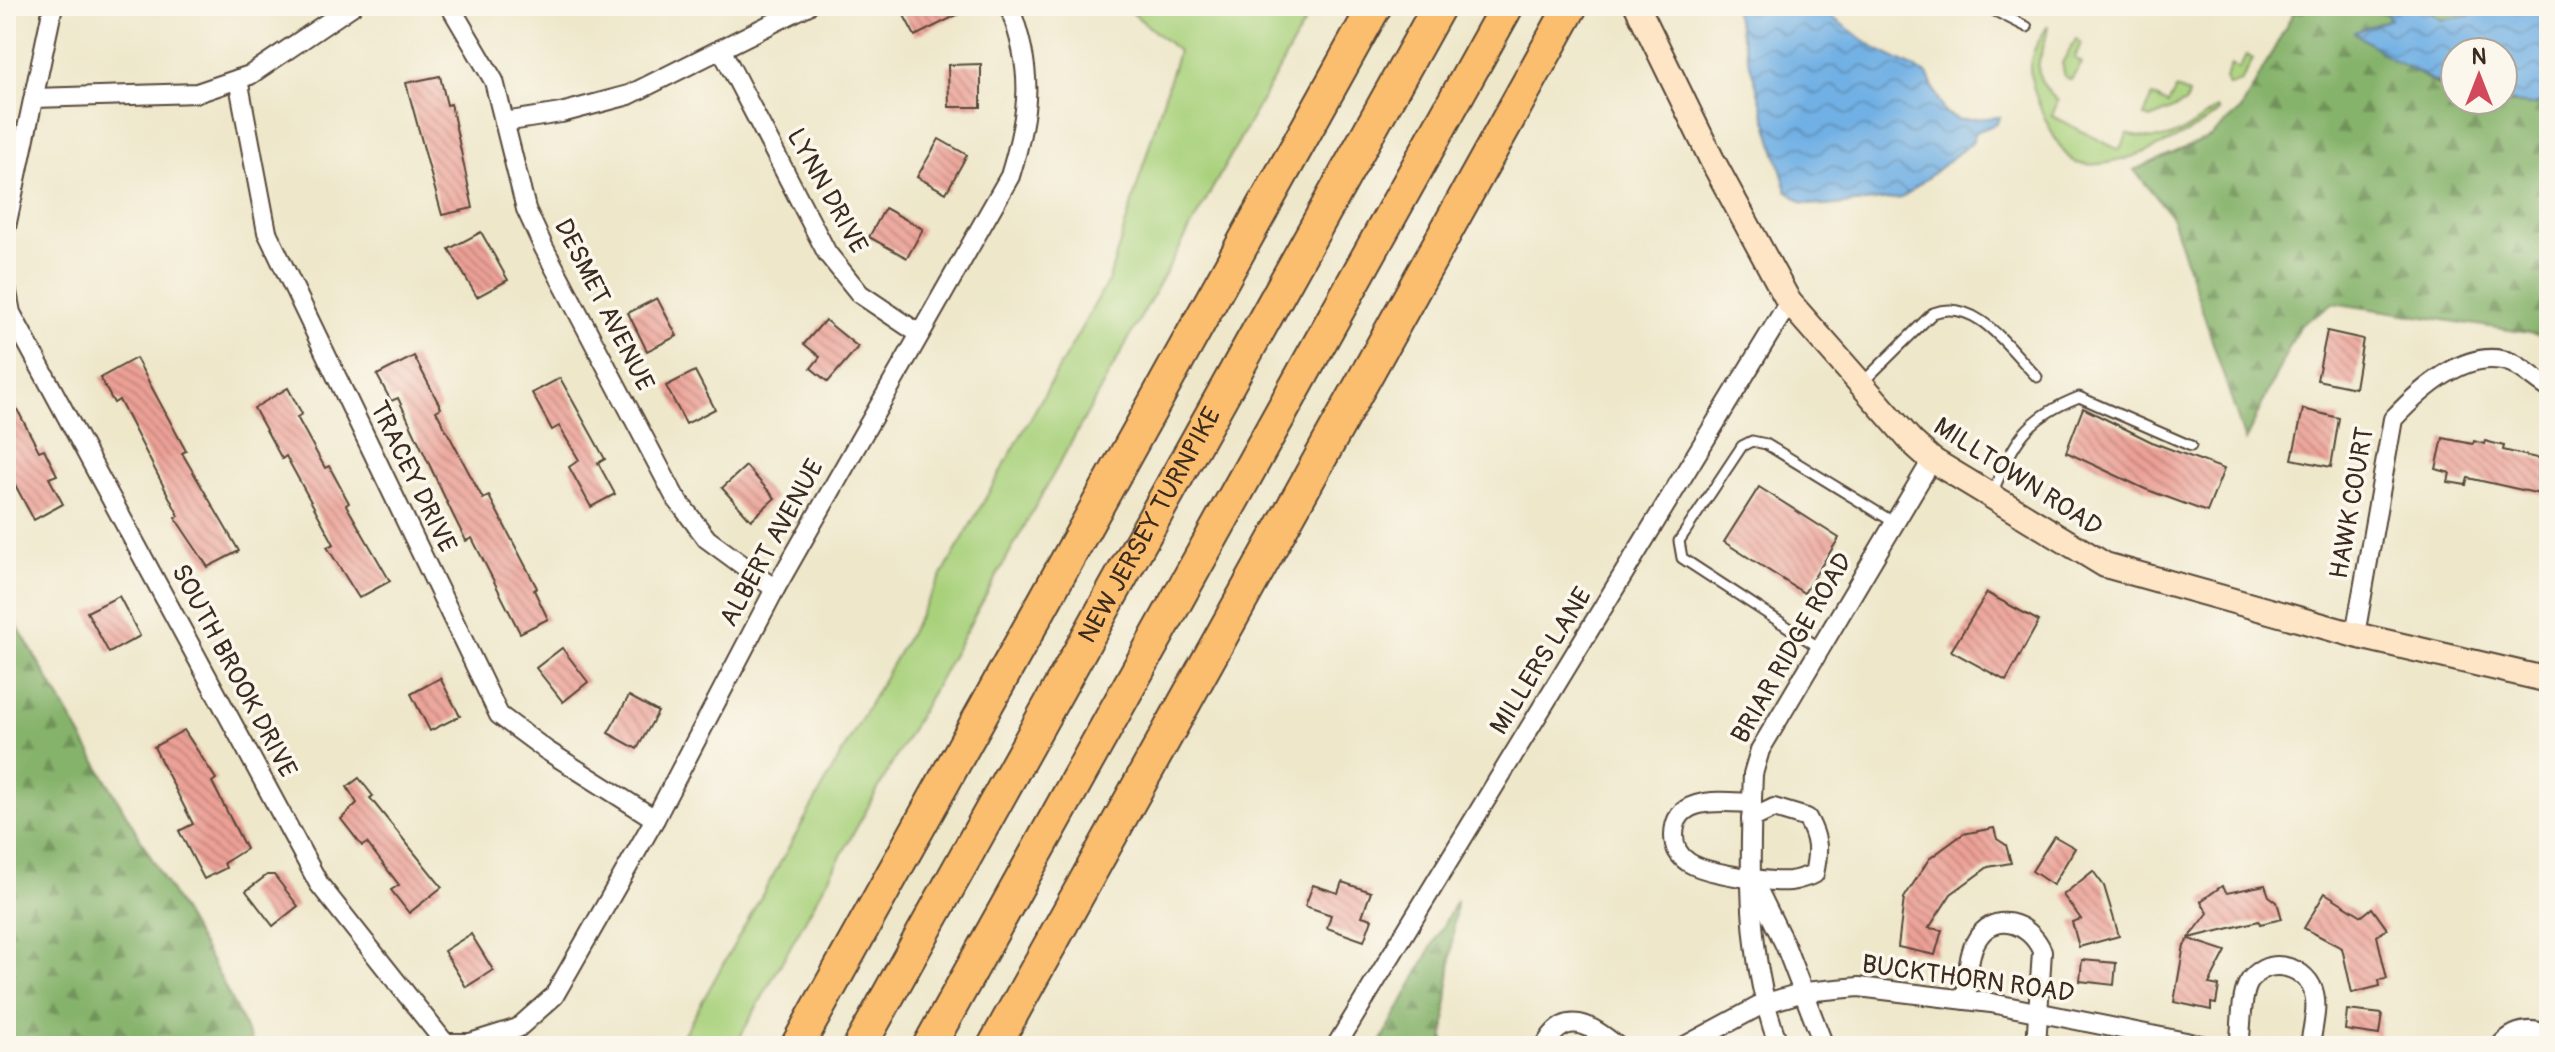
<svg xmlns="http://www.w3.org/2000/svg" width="2555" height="1052" font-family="Pangolin,sans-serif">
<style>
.green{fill:#a9d17c;stroke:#727e4d;stroke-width:2}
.forest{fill:url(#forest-firs);stroke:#606e45;stroke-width:2}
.water{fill:url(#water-waves);stroke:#566d81;stroke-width:2}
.building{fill:url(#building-back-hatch)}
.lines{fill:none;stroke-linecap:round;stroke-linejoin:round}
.lane-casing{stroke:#564638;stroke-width:13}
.street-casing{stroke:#564638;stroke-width:22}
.secondary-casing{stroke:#564638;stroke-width:28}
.highway-casing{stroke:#564638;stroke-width:36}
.lane{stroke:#fff;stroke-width:9}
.street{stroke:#fff;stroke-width:18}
.secondary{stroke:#fde5c5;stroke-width:24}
.highway{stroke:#fbbd6e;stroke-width:32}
.labels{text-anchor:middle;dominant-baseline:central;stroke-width:7;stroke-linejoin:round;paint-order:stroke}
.street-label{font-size:26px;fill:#3b2a1e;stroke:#fbf7ec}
</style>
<defs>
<pattern id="forest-firs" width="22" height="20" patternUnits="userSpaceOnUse" patternTransform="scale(2)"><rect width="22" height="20" fill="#86b36c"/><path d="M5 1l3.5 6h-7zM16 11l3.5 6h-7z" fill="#6f9258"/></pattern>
<pattern id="water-waves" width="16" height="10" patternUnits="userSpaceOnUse" patternTransform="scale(2)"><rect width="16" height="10" fill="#71b0e4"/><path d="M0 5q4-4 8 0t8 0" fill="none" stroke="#5e8fb8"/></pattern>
<pattern id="building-back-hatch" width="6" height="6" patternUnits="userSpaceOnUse" patternTransform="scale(2)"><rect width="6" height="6" fill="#eca096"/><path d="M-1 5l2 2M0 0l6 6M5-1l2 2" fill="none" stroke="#c0837a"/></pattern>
</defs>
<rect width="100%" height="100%" fill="#fbf7ec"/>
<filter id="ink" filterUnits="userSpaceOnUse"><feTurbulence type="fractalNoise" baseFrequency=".0125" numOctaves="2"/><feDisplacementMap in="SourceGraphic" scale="16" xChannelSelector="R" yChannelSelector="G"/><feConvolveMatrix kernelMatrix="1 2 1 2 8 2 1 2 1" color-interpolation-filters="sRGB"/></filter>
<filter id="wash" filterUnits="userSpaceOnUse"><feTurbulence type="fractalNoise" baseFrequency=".006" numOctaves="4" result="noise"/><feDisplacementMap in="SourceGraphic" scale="32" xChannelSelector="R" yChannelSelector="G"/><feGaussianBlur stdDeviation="1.8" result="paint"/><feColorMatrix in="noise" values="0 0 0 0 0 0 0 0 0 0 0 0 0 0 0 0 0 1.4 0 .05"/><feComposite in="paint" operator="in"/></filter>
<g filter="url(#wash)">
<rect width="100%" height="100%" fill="#eee7ca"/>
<g class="green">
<polygon points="1124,6 1314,6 735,1046 677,1046 1109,279 1178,51"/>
<path d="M2048,25C2046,58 2022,68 2058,101L2052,116L2119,150L2128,134C2169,147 2185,131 2217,108L2219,111C2192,136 2113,172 2076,163C2056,151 2029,90 2030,66C2031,52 2041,37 2048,25Z"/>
<polygon points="2076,39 2081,44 2074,58 2082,63 2071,80 2065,77 2062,63"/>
<polygon points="2247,55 2253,59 2241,82 2229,86 2225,79 2231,65 2239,69"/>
<polygon points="2176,89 2188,94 2186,103 2151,119 2144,116 2152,96 2168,104"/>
</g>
<g class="forest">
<polygon points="2297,6 2380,6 2391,19 2355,33 2434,83 2455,92 2455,100 2534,105 2549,100 2549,336 2333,303 2299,326 2245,441 2171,215 2134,170 2210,137 2241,110"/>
<polygon points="2423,6 2484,6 2468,16 2442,20"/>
<polygon points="6,606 219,975 254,1046 6,1046"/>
<polygon points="1456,901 1443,1046 1379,1046"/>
</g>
<g class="water">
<polygon points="1733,6 1816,6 1878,50 1927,74 1944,112 1959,120 2000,117 1996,124 1976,132 1972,142 1902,198 1826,206 1803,203 1787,191"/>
<polygon points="2380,6 2423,6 2442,20 2468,16 2484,6 2549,6 2549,100 2534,105 2481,100 2503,100 2503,52 2455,52 2455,92 2391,59 2354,32 2391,19"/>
</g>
<g id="blocks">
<g class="building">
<polygon points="899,6 975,6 915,36"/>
<polygon points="981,64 981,107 949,107 948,65"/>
<polygon points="440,76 447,105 451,104 473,208 442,215 406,83"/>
<polygon points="939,139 967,155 946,193 917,177"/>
<polygon points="885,208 923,229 907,258 869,237"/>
<polygon points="481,232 508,280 477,297 449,249"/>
<polygon points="657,298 677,336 647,351 628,313"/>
<polygon points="825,320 858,347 828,382 811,368 820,357 804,344"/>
<polygon points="2327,331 2363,339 2355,388 2317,380"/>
<polygon points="414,356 441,408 436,411 483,499 489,496 537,588 534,590 548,619 520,633 472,538 466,541 453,515 398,398 391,401 377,375"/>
<polygon points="136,358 186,451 182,453 239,551 208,567 175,518 179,516 119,400 114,403 100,378"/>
<polygon points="695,371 715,409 686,424 666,386"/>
<polygon points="560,378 605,459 598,463 615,494 591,507 569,467 579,460 559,426 552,430 532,393"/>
<polygon points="6,388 39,451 44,449 57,475 49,478 63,504 34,520 6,468"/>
<polygon points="288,388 302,414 297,417 325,468 329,466 349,503 346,505 390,581 359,598 327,547 334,544 286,456 282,459 254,408"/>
<polygon points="2083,408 2154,443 2224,469 2207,512 2145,489 2066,452"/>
<polygon points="2303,409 2339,418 2331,467 2292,459"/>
<polygon points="2443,438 2473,444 2474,441 2484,444 2485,441 2504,446 2503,450 2549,461 2549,496 2468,478 2466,485 2448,482 2450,473 2436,469"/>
<polygon points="746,466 775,498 751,520 722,488"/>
<polygon points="1759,487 1839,538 1804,593 1724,542"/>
<polygon points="1987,593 2039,621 2006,681 1951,651"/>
<polygon points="119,596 140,636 109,653 87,612"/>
<polygon points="562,648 588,682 563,702 536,668"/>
<polygon points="440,678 460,716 430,731 411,694"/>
<polygon points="629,696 658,712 637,749 608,733"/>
<polygon points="184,730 216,779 212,782 246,849 224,863 226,868 204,879 179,831 193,824 154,747"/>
<polygon points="359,778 373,796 370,798 442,887 409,913 391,890 399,885 367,843 362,846 341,819 357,803 347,787"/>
<polygon points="1994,828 1997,839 2006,845 2011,863 1988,867 1951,894 1929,928 1942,930 1935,955 1898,947 1904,898 1929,859 1963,834"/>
<polygon points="2054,836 2075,848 2053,885 2032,871"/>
<polygon points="2093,871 2104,886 2119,936 2079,947 2072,922 2081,919 2063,895"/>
<polygon points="267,875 274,875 298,906 273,926 246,891"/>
<polygon points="1342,882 1371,892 1362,916 1372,919 1364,941 1327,928 1331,915 1305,906 1313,885 1338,893"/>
<polygon points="2265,885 2269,896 2277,902 2282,919 2260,924 2259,921 2189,938 2208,913 2201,901 2222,886 2227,893"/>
<polygon points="2325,893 2362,916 2372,908 2387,929 2377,936 2387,979 2379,980 2380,986 2352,993 2342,948 2304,928"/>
<polygon points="471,934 493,970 466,987 444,951"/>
<polygon points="2189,939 2226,951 2209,984 2219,986 2216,1004 2211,1003 2211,1010 2174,1002 2184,945"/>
<polygon points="2082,960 2116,963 2114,985 2080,981"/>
<polygon points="2347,1010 2382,1014 2379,1035 2345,1030"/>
</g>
</g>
</g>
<g filter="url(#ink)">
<use href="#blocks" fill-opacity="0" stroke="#564638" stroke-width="2"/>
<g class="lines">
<defs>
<g id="lane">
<polyline points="1985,6 2027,27"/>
<path d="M1861,384L1933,313C1977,297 2009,349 2037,377"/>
<path d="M1992,493C2015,441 2025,418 2079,397L2191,446"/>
<polyline points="1820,648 1682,558 1679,541 1742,446 1752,441 1766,444 1895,523"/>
</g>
<g id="street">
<polyline points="450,6 494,81 526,209 544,248 675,497 707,539 775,589"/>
<polyline points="721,49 827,253 860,294 918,333"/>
<polyline points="238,79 267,232 499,715 546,750 655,819"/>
<polyline points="34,98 197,93 250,75 352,6"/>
<polyline points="504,122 561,113 629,95 807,6"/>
<polyline points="6,227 53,6"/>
<path d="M6,287L11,313L319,884L445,1043H470L518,1028L554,996L655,819L775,589L1010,176C1030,110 1034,71 1009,6"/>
<path d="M2355,635L2393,419C2420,390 2468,345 2512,363C2525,369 2537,381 2549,388"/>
<path d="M1751,819L1774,808L1807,818C1819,839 1819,851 1814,874C1806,877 1798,880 1790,881C1770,883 1703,873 1688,862C1679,856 1674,847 1674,836C1674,794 1723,802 1752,803"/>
<polyline points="1755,884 1785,945 1824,1046"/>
<path d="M1966,1000C1968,983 1967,959 1975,943C1992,909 2030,922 2042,951L2036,1046"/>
<polyline points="1336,1046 1789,302"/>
<path d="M1545,1046C1565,1008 1591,1025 1617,1046"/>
<polyline points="1685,1046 1763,1004 1804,992 1859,987 1991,1003 2206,1046"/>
<path d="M1779,1046C1746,959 1749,865 1753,774L1760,750L1932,460"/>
<path d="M2239,1046C2242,1028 2240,1000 2248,984C2263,956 2303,963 2313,990C2319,1006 2312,1029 2310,1046"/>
<path d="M2500,1046C2514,1030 2529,1027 2549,1035"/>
</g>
<polyline id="secondary" points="1637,6 1712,160 1789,302 1912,442 1932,460 2105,565 2355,635 2549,680"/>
<g id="highway">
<polyline points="797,1046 1375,6"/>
<path id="s1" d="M860,1046L1439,6"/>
<polyline points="929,1046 1507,6"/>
<polyline points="994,1046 1571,6"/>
</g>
</defs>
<use href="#lane" class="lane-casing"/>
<use href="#street" class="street-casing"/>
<use href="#secondary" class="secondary-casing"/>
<use href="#highway" class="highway-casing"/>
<use href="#lane" class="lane"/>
<use href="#street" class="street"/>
<use href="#secondary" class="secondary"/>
<use href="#highway" class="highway"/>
</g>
</g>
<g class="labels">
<g class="street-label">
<text transform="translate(827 191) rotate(61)">LYNN DRIVE</text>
<text transform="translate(604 305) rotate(63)">DESMET AVENUE</text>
<text transform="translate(413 477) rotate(64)">TRACEY DRIVE</text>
<text transform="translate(2018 477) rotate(33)">MILLTOWN ROAD</text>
<text transform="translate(2352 503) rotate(-80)">HAWK COURT</text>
<text stroke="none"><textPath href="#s1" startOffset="596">NEW JERSEY TURNPIKE</textPath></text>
<text transform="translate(772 543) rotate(-61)">ALBERT AVENUE</text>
<text transform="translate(1792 648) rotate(-60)">BRIAR RIDGE ROAD</text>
<text transform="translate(1541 661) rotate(-58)">MILLERS LANE</text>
<text transform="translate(234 671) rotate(62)">SOUTH BROOK DRIVE</text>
<text transform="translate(1968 979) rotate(8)">BUCKTHORN ROAD</text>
</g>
</g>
<rect width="2555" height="1052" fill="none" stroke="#fbf7ec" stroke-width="32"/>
<g transform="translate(2479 76)"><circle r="38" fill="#fbf7ec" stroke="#aea59a" stroke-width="2"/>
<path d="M0-6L14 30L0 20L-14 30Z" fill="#d1495b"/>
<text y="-12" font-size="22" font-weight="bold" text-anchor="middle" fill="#3b2a1e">N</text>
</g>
</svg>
